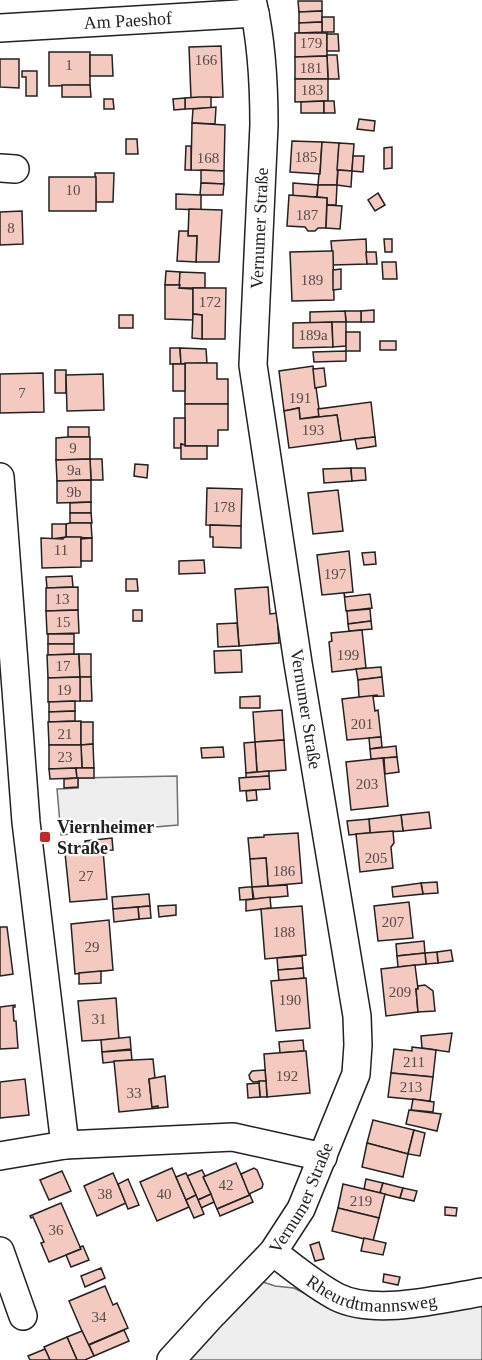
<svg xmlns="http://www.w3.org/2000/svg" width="482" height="1360" font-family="Georgia,serif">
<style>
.green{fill:#eee;stroke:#6f6f6f;stroke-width:1.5}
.building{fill:#f3c9c0;stroke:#222;stroke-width:1.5}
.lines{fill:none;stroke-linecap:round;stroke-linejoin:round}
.minor-casing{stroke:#222;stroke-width:30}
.minor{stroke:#fff;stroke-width:27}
.poi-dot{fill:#c62828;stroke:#fff;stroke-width:2}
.labels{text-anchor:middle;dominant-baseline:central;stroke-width:4.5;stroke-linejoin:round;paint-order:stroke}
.number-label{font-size:15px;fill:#564c4a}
.street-label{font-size:18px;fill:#222;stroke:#fff}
.poi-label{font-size:18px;font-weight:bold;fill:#222;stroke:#fff;text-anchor:start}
</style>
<rect width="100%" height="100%" fill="#fff"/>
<g class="green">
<polygon points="177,776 178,825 61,835 57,789 78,788 78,778"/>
<polygon points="263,1282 275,1286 294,1288 338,1310 482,1303 482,1360 186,1360 228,1312"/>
</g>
<g class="building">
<polygon points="298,1 322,1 322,11 299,12"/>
<polygon points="322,11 322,22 299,23 299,12"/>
<rect x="322" y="17" width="12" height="15"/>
<polygon points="322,22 322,32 299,33 299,23"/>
<polygon points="295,33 327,33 327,56 295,57"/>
<polygon points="327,34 338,34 339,51 327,51"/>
<polygon points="221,46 223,97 191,98 189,47"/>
<polygon points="49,52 90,52 90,85 49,86"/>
<polygon points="90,55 112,55 113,76 90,76"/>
<polygon points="327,55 337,55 339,79 328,79"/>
<polygon points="327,56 328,79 295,79 295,57"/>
<polygon points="0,59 19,59 19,88 0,87"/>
<polygon points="22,71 37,71 37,96 26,96 26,77 22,77"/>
<polygon points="295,79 328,79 328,101 295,102"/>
<polygon points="62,85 90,85 91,97 62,97"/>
<polygon points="199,97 211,97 211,108 185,109 185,98"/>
<polygon points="185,98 185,109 174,110 173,99"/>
<polygon points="104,99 113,99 114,109 104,109"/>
<polygon points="324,101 324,113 301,113 301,102"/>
<polygon points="324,101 334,101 335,113 324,113"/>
<polygon points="216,107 215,124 192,123 193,109"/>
<polygon points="359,119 375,121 374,131 357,129"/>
<polygon points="192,123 225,125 224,171 191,170"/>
<polygon points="126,139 137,139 138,154 126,154"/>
<polygon points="292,141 322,142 320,174 290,172"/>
<polygon points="322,142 339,143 337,185 318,185 319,174 320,174"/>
<polygon points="339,143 354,144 352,171 337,170"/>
<polygon points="186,146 191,146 191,170 185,170"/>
<polygon points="392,147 392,168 384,169 384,148"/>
<polygon points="353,156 364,156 363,172 352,171"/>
<polygon points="201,170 224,171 224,184 201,183"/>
<polygon points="338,170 352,171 351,187 337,185"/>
<polygon points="95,173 114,173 113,202 96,202"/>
<rect x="49" y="177" width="47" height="34"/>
<polygon points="201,183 224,184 223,195 200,195"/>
<polygon points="293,183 318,185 317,197 293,196"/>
<polygon points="318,185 337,185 336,205 327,205 327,198 317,197"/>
<polygon points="378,193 385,205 375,211 368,200"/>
<polygon points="176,194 201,195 201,210 176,209"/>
<polygon points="289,195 327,198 326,228 318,228 315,231 308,231 305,227 287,226"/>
<polygon points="327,205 342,206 340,229 326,228"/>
<polygon points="189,209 222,210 219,262 196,262 197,236 188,236"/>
<polygon points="22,211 23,244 0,245 0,212"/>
<polygon points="179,231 188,231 188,236 197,236 196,262 177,261"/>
<polygon points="366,239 367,264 333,265 331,241"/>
<polygon points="384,239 392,239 392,252 385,252"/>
<polygon points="331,251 333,251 334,300 292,301 290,252"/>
<polygon points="366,252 376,252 377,264 367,264"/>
<polygon points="382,262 396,262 397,279 383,279"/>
<polygon points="341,269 341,289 333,290 333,270"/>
<polygon points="166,271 180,272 180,285 165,285"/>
<polygon points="180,272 205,273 205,288 179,288"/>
<polygon points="165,285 180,285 179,288 193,289 193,320 165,319"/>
<polygon points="193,288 226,288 225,339 202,339 202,315 193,314"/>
<polygon points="374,310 374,322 361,322 361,311"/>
<polygon points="345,311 361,311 361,322 346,322"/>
<polygon points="345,311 346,322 310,323 310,312"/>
<polygon points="193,314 202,315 202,339 192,338"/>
<rect x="119" y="315" width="14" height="13"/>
<polygon points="332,322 333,347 293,348 293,323"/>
<polygon points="332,322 346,322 346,346 333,347"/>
<rect x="346" y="332" width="14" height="19"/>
<rect x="380" y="341" width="16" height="9"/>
<polygon points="170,348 180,348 181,364 170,364"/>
<polygon points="180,348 206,349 207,363 181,364"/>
<polygon points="346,351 346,361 314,362 313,352"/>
<polygon points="185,363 217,363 217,379 228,379 228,404 185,404"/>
<rect x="173" y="364" width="12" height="27"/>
<polygon points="313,366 320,416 300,419 299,408 284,411 279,371"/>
<polygon points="324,368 326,386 315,388 313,369"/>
<rect x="55" y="370" width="11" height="23"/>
<polygon points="43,373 44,412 0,413 0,374"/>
<polygon points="103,374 104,410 67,411 66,375"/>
<polygon points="371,402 375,437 341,441 337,415 319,417 318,409"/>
<polygon points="185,404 228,404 228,430 218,430 218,446 185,446"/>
<polygon points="299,408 300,419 337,415 341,441 289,448 284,411"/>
<polygon points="174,418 185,418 185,445 181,444 181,448 174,448"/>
<rect x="68" y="427" width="21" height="10"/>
<polygon points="68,437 90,437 90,459 56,460 56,438"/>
<polygon points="375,437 376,446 357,449 355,439"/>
<polygon points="181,444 185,445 185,446 207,446 207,459 181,459"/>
<polygon points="90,459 102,459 103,480 91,480"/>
<polygon points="90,459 91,480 57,481 56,460"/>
<polygon points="135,464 148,465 147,478 134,476"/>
<polygon points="351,468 352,481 324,483 323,469"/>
<polygon points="351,468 365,468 366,480 352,481"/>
<polygon points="91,480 91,502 57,503 57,481"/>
<polygon points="207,488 242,489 241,526 206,525"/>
<polygon points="338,490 343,531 313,534 308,493"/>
<polygon points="91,502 91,513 70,513 70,503"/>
<polygon points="70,513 91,513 92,523 70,523"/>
<polygon points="70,523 91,523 92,538 66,537 66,524"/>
<polygon points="52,524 66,524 66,537 52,539"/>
<polygon points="210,525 241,526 241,548 213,547 213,537 210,537"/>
<polygon points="66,537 81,537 81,567 42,568 41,538 63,539 63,538"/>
<polygon points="92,538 92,561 81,561 81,539"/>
<polygon points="349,551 353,592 322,595 317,555"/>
<polygon points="375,552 376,564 364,565 362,553"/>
<polygon points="204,560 205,573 179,574 179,561"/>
<polygon points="72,576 73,587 47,588 46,577"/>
<polygon points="126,579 137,579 138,591 126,591"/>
<polygon points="78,587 78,610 46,611 46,588"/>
<polygon points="268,587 270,614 277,613 279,643 239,646 235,589"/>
<polygon points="344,593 345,597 370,594 372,608 346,611"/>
<polygon points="370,609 371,621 348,624 347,611"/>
<polygon points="78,610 79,633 47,634 46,611"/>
<rect x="133" y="610" width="9" height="11"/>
<polygon points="371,621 372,629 349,631 348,624"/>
<polygon points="237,623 239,646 218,647 217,624"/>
<polygon points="362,630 366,668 332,672 329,642 332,641 331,633"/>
<rect x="48" y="634" width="26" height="10"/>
<polygon points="48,644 74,644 74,654 48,655"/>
<polygon points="241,650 242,672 215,673 214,651"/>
<polygon points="79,654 80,677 48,678 47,655"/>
<polygon points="79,654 91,654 91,677 80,677"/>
<polygon points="381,667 382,677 358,680 356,669"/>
<polygon points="80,677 91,677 92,701 80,701"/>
<polygon points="80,677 80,701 48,702 48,678"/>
<polygon points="382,677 384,696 359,697 358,680"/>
<polygon points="377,695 377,696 373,696 375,711 378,710 381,737 347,740 342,699"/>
<polygon points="260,696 260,708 240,708 240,697"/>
<polygon points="75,701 75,711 49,712 49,702"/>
<polygon points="282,710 284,740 255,742 253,712"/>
<polygon points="75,711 75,721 49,722 49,712"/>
<polygon points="81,721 81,745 49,745 48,722"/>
<polygon points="81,722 93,722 93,744 81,745"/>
<polygon points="381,737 382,747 370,749 369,738"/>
<polygon points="284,740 286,770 257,772 255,742"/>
<polygon points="255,742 257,772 246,773 244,743"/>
<polygon points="93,744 94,768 82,768 81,745"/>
<polygon points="49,745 81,745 82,768 49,769"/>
<polygon points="396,746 397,757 371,759 370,749"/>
<polygon points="223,747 224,757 202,758 201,748"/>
<polygon points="397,757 399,772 385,774 384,758"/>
<polygon points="383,758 388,806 351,810 346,762"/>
<polygon points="76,768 77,778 50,779 49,769"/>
<polygon points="76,768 94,768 94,778 77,778"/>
<polygon points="269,771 269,776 246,778 246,773"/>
<polygon points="269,776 270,789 240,791 239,778"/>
<polygon points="77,778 78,778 78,787 64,788 64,779"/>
<polygon points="256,790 257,800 247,801 246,791"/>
<polygon points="429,812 431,828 403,831 401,815"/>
<polygon points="401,815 403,831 370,833 369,819"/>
<polygon points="369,819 370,833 349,835 347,821"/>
<polygon points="393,831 394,843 391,847 393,868 360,872 356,834"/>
<polygon points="298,833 302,883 268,886 266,858 250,859 248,838 264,837 264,835"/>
<polygon points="112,838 113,850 86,851 85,841"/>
<polygon points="103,850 107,899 70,902 65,853"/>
<polygon points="266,858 268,886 252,887 250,859"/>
<polygon points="437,882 438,893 423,894 421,883"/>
<polygon points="421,883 423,894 393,897 392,887"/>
<polygon points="287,885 288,896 254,899 252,887"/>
<polygon points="248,887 252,887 253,899 240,900 239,888"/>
<polygon points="149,894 150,906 113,909 112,897"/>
<polygon points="270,897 271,908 246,911 246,900"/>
<polygon points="409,902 413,938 378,941 374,906"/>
<polygon points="176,905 176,915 159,917 158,906"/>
<polygon points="150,906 151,918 139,919 138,907"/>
<polygon points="302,906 306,955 265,959 261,909"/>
<polygon points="138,907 139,919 114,922 113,909"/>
<polygon points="109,920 113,970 75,974 71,924"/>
<polygon points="0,927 7,927 13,974 0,976"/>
<polygon points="424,941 425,953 397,956 396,944"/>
<polygon points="451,950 453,961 438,963 437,952"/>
<polygon points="437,952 438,963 426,964 425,953"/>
<polygon points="425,953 426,964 398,967 397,956"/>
<polygon points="302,956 303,968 278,970 277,958"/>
<polygon points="415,965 418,989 416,989 418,1012 386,1016 381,969"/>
<polygon points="303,968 304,978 279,981 278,970"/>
<polygon points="101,971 101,983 79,984 79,973"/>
<polygon points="306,978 310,1028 276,1031 271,981"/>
<polygon points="425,985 433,991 435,1011 418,1012 416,989 418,989 418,986"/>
<polygon points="116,998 119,1039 82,1041 78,1001"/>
<polygon points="15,1005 15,1007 13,1007 14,1021 16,1021 18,1048 0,1049 0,1007"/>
<polygon points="452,1033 449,1052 422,1048 421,1036"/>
<polygon points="130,1037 131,1049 102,1052 101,1040"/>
<polygon points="303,1040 304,1051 280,1053 279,1042"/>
<polygon points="412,1047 436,1050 433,1077 391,1073 394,1049 412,1051"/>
<polygon points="131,1050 132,1060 103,1063 102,1052"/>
<polygon points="304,1051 306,1051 310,1093 267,1097 264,1054"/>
<polygon points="153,1059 155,1078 149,1079 152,1107 158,1106 158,1108 119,1112 114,1061"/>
<polygon points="265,1070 266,1081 253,1082 250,1079 249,1075 252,1071"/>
<polygon points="391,1073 433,1077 430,1101 388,1097"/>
<polygon points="165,1076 168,1107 158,1108 158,1106 152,1107 149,1079"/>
<polygon points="25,1079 29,1115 0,1118 0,1082"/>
<polygon points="259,1081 266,1081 267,1097 260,1097"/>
<polygon points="259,1083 260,1097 248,1098 247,1084"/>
<polygon points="413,1099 434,1102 433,1112 411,1110"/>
<polygon points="409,1110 441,1114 437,1131 406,1124"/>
<polygon points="373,1120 414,1130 408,1154 367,1143"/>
<polygon points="414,1130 425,1133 420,1156 408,1154"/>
<polygon points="367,1143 408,1154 403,1177 362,1167"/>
<polygon points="236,1163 250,1195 217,1209 203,1177"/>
<polygon points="172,1168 189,1207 157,1221 140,1182"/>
<polygon points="254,1168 257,1170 263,1184 262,1188 249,1194 241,1174"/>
<polygon points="202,1170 205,1176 203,1177 211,1194 198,1200 187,1176"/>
<polygon points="62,1171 71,1191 49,1200 40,1180"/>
<polygon points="113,1173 126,1203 97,1216 84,1186"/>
<polygon points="186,1173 196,1195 186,1200 176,1177"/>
<polygon points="128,1179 139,1205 128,1209 118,1184"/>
<polygon points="366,1179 383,1183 380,1193 364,1189"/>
<polygon points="383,1183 403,1188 400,1198 380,1193"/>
<polygon points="343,1184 385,1194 379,1218 338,1208"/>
<polygon points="403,1188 417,1191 414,1201 400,1198"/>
<polygon points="211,1194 214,1202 201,1208 198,1200"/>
<polygon points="196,1195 204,1214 194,1218 186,1200"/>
<polygon points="250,1195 253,1202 220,1216 217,1209"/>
<polygon points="61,1203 81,1249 49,1262 41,1243 44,1242 33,1217 31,1218 30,1216"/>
<polygon points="445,1207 457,1208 456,1216 445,1215"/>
<polygon points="338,1208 379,1218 373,1241 332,1231"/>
<polygon points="364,1238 386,1243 383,1255 361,1251"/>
<polygon points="319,1242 324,1259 315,1261 310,1245"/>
<polygon points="83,1246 89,1260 71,1267 66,1255 81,1249 80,1247"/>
<polygon points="101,1268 105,1278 85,1287 81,1276"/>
<polygon points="384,1274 400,1277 398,1285 383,1282"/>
<polygon points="105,1286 113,1305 117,1303 128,1328 88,1345 69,1301"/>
<polygon points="124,1330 129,1341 94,1356 89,1345"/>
<polygon points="82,1331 94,1356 85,1360 77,1360 67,1337"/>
<polygon points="67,1337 77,1360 50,1360 44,1347"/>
<polygon points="45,1349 50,1360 30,1360 28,1356"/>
</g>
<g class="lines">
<defs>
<g id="minor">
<path id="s1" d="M0,28L255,13"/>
<polyline points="0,168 15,169"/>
<polyline points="0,477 26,822 65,1145"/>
<polyline points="0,1156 65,1145 233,1137 323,1157"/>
<polyline points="0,1251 23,1316"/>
<path id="s2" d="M273,1252C294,1268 314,1285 337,1297C375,1316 441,1299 482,1292"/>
<path id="s3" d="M171,1360L213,1314L273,1252L301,1209L356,1074L358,1045L357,1016L298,663L253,365L264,125C264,83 262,41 252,0"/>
</g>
</defs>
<use href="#minor" class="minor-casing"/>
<use href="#minor" class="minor"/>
</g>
<rect class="poi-dot" x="39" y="831" width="12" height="12" rx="3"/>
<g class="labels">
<g class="number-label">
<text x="311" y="43">179</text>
<text x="206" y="60">166</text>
<text x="69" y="65">1</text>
<text x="311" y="68">181</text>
<text x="312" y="90">183</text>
<text x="306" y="157">185</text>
<text x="208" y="158">168</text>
<text x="73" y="190">10</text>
<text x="307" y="215">187</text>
<text x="11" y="228">8</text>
<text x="312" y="280">189</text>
<text x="210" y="302">172</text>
<text x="313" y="335">189a</text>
<text x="22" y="393">7</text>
<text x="300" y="398">191</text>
<text x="313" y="430">193</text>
<text x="73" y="448">9</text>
<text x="74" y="470">9a</text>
<text x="74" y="492">9b</text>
<text x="224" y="507">178</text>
<text x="61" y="550">11</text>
<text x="335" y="574">197</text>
<text x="62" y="599">13</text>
<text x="63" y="622">15</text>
<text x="348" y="655">199</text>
<text x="63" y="666">17</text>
<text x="64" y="690">19</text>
<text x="362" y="724">201</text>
<text x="65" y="734">21</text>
<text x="65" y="757">23</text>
<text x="367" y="784">203</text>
<text x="376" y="858">205</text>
<text x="284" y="871">186</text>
<text x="86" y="876">27</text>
<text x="393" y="922">207</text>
<text x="284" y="932">188</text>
<text x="92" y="947">29</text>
<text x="400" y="992">209</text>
<text x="290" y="1000">190</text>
<text x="99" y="1019">31</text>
<text x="414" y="1062">211</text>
<text x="287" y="1076">192</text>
<text x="411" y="1087">213</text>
<text x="134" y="1093">33</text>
<text x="226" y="1185">42</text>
<text x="105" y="1194">38</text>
<text x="164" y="1194">40</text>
<text x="361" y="1201">219</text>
<text x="56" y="1230">36</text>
<text x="99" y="1317">34</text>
</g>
<g class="street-label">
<text stroke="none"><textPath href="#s1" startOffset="128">Am Paeshof</textPath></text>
<text stroke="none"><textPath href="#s3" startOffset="1200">Vernumer Straße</textPath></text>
<text transform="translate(306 709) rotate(81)">Vernumer Straße</text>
<text stroke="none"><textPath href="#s3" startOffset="210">Vernumer Straße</textPath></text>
<text stroke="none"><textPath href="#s2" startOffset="112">Rheurdtmannsweg</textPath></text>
</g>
<g class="poi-label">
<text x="57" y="827">Viernheimer<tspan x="57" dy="21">Straße</tspan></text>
</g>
</g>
</svg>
